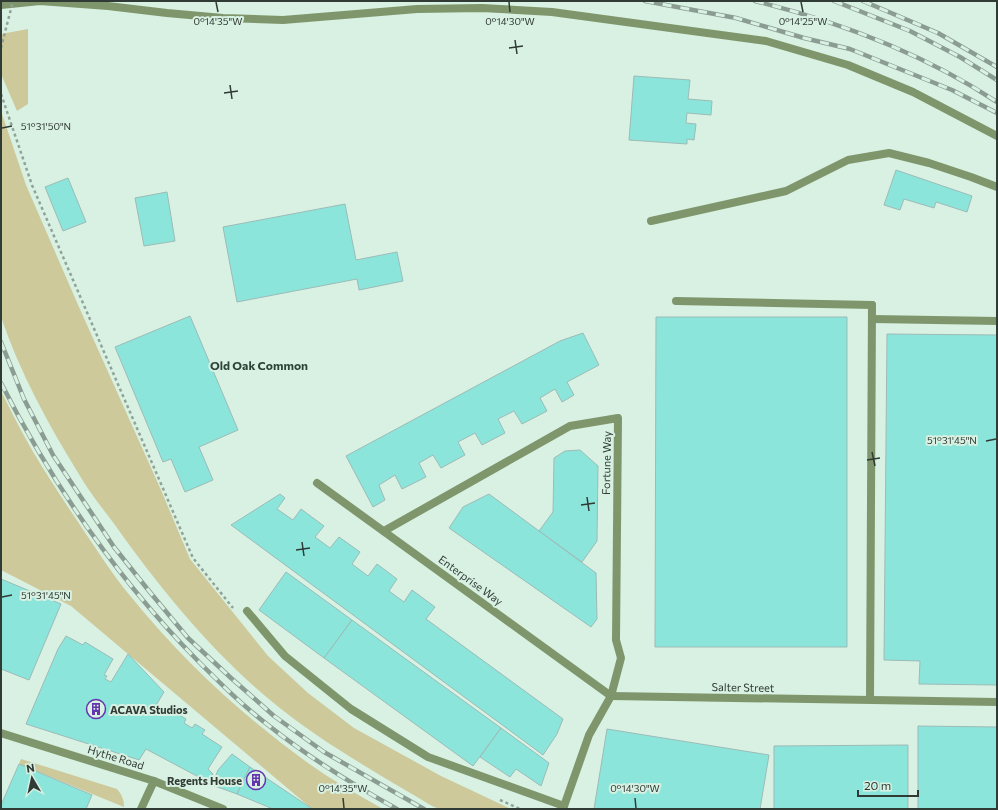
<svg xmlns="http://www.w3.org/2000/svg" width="998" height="810" font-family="Commissioner,sans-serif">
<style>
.green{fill:#cdc99a}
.building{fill:#8ce5db;stroke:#9cbbb7}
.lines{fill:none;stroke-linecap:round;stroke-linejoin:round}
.path{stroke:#91a398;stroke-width:2.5;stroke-dasharray:3 3;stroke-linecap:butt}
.lane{stroke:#7f966c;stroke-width:8}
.street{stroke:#7f966c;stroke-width:8}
.rail-casing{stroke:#8b9d92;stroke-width:4.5}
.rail{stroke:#d8f1e2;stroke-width:3;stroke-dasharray:9;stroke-linecap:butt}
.path-bridge{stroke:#91a398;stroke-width:2.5;stroke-dasharray:3 3;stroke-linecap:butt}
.ticks{fill:none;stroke:#313b35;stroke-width:1.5}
.labels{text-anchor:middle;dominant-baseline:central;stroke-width:4;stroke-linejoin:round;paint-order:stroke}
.street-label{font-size:11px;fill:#313b35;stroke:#d8f1e2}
.poi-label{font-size:11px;font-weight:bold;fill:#313b35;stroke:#d8f1e2;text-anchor:start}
.neighbourhood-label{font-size:12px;font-weight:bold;fill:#2f4438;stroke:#d8f1e2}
.ticks-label{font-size:10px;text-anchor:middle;fill:#313b35;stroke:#d8f1e2;stroke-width:4;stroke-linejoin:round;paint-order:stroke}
</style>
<rect width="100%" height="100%" fill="#d8f1e2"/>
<g class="green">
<polygon points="28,29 28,104 17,111 1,74 1,34"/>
<path d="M1,111L26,185L79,307L161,490L190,559L268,656L308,693L354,728L441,776L511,809H439L432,806C377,773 319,741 270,700C211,651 159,587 115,525C103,509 90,493 80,476C49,426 20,373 1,317Z"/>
<path d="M1,391C11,411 21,431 32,450C49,479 68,507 86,534C101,556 115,578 132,598C183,661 243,716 308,763C332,780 358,795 383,809L311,808L71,606L1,570Z"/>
<path d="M21,759L117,789C122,795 124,800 124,807L19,764Z"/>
</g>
<g class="building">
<polygon points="634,76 690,80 688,99 712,101 711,115 687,113 686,123 696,124 694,140 687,139 687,144 629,140"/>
<polygon points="896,170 972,196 967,212 936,202 934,208 904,199 900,210 884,205"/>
<polygon points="68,178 86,222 63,231 45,187"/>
<polygon points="167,192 175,241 144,246 135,198"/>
<polygon points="345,204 356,260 397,252 403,281 359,290 357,279 237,302 223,227"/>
<polygon points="190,316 238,430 199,447 213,480 185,492 171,459 163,462 115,347"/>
<polygon points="656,317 847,317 847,647 655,647"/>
<polygon points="583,333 599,365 567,382 574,395 562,402 555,389 540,398 547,411 522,424 514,411 498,419 505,433 482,445 475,433 458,442 465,455 441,468 433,455 419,463 426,477 402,489 395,475 379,485 385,500 373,507 346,456 560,341"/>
<polygon points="887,334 997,335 997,685 919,684 920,661 884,660"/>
<polygon points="580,450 598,466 597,541 582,562 539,531 553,512 554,458 565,451"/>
<polygon points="280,494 285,498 277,509 293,520 301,509 324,526 315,537 330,548 339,537 360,552 352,564 368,576 377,564 397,579 389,591 404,602 412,590 435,607 426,619 563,719 557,734 543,755 231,525"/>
<polygon points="489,494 596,573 597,619 591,627 449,528 463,507"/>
<polygon points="286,572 352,620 324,658 259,610"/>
<polygon points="1,579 61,604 29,680 1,669"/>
<polygon points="352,620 501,728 473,766 324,658"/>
<polygon points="66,636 83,645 85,642 113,659 104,675 107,676 105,679 111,682 128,654 164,692 155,707 163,711 166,707 186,719 184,723 192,728 195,724 205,730 202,734 222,747 208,769 213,774 208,782 146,749 139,760 26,724 58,649"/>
<polygon points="918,726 997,727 997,809 918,809"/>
<polygon points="501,728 549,763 541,786 516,769 510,777 480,757"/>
<polygon points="607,729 769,755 760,809 594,809"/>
<polygon points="908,745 908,809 774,809 774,746"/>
<polygon points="232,754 250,767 237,794 212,785 218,770"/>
<polygon points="19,764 92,795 86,809 1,809 1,805"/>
<polygon points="250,767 311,808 311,809 273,809 237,794"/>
</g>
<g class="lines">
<g class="path">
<polyline points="1,94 32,185 193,558 233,608"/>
<polyline points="500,800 520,809"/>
</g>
<g class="lane">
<polyline points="1,5 40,1 108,6 167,13 223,18 283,20 417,9 482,8 552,12 766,41 848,65 913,92 997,136"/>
<polyline points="651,221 786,191 848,160 889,153 929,163 971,177 997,187"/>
<polyline points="676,301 872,305"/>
<polyline points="872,319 997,321"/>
<polyline points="247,611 285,656 351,709 428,757 564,806"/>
<polyline points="141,809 154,781"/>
</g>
<g class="street">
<polyline points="317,483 611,696"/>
<polyline points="384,531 570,426 618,418 616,640 621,658 611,696 589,735 563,809"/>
<polyline points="611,696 997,702"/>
<polyline points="870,699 872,305"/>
<polyline points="1,733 154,781 223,809"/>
</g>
<defs>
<g id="rail">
<polyline points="645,1 736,18 804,38 850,49 952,90 997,113"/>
<path d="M755,1C840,22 924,54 997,102"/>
<polyline points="834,1 910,31 960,57 997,80"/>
<polyline points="863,1 938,33 997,67"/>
<polyline points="1,342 24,399 53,455 114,547 149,591 188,638 231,678 274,716 324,752 424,809"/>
<path d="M1,383C53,485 118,580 199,662C221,684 243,706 268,725C308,757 352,784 397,809"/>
</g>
</defs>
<use href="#rail" class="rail-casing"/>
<use href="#rail" class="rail"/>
<polyline class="path-bridge" points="1,48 13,1"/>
</g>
<path class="ticks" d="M216,2L218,12M509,2L510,12M801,2L803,12M515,40L517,54M509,48L523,46M230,85L232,99M224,93L238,91M2,128L12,126M986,441L996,439M872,452L875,466M867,460L880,458M587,497L589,511M581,505L595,503M302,542L304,556M296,550L310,548M2,597L12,595M343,798L344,808M635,798L636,808"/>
<defs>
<symbol id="building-ring" viewBox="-11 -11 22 22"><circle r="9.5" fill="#d8f1e2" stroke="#6435ad" stroke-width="1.5"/><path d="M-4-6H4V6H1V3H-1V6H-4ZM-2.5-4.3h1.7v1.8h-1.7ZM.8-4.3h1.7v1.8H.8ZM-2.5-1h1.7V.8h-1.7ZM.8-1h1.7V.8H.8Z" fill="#6435ad"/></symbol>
</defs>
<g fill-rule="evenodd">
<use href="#building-ring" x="85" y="698" width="22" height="22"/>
<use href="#building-ring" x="245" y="769" width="22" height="22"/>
</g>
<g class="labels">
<g class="street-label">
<text transform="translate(606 463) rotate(-89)">Fortune Way</text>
<text transform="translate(471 580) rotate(36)">Enterprise Way</text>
<text transform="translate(743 687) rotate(1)">Salter Street</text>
<text transform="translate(116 757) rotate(17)">Hythe Road</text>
</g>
<g class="poi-label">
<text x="110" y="709">ACAVA Studios</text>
<text x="242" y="780" text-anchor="end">Regents House</text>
</g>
<g class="neighbourhood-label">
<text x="259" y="365">Old Oak Common</text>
</g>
</g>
<g class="ticks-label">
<text x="218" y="25">0°14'35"W</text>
<text x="510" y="25">0°14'30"W</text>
<text x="803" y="25">0°14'25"W</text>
<text x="46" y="130">51°31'50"N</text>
<text x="952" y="444">51°31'45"N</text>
<text x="46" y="599">51°31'45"N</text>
<text x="343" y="792">0°14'35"W</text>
<text x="635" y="792">0°14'30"W</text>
</g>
<rect width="998" height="810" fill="none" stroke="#313b35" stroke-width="4"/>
<g transform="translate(32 778) rotate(351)" stroke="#d8f1e2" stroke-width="3" paint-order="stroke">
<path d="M0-3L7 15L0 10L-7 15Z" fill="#313b35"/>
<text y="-6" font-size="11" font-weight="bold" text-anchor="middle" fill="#313b35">N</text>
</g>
<path d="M858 790v6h60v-6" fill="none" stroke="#313b35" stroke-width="2"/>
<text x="864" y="790" font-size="12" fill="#313b35" stroke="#d8f1e2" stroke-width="3" paint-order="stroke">20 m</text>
</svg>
